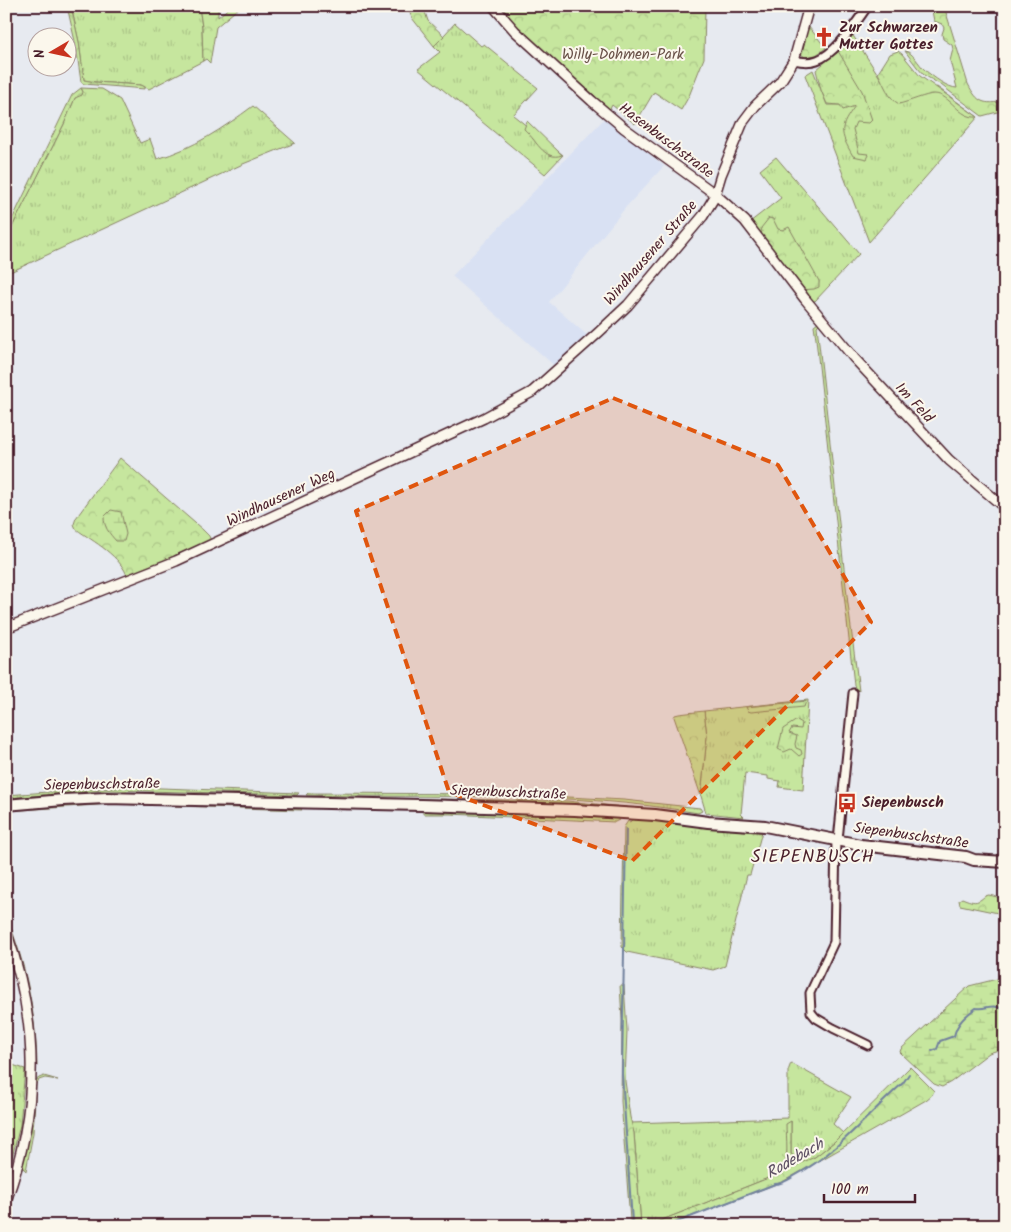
<svg xmlns="http://www.w3.org/2000/svg" width="1011" height="1232" font-family="Kalam,sans-serif">
<style>
.built{fill:#d9e1f3}
.grass{fill:url(#grass-tufts);stroke:#888264}
.forest{fill:url(#forest-crowns);stroke:#888264}
.wetland{fill:url(#wetland-marsh);stroke:#888264}
.lines{fill:none;stroke-linecap:round;stroke-linejoin:round}
.stream{stroke:#71809d;stroke-width:2}
.minor-casing{stroke:#4a1f2b;stroke-width:11}
.tertiary-casing{stroke:#4a1f2b;stroke-width:12}
.secondary-casing{stroke:#4a1f2b;stroke-width:14}
.minor{stroke:#fbf7ec;stroke-width:7}
.tertiary{stroke:#fbf7ec;stroke-width:9}
.secondary{stroke:#fbf7ec;stroke-width:10}
.marked{fill:#e0560e;fill-opacity:0.2;stroke:#e0560e;stroke-width:4;stroke-dasharray:10 6;stroke-linejoin:round}
.labels{text-anchor:middle;dominant-baseline:central;stroke-width:4;stroke-linejoin:round;paint-order:stroke}
.poi-label{font-size:15px;font-weight:bold;fill:#4a1f2b;stroke:#fbf7ec;text-anchor:start}
.park-label{font-size:15px;fill:#695148;stroke:#fbf7ec}
.street-label{font-size:15px;fill:#4a1f2b;stroke:#fbf7ec}
.water-label{font-size:16px;font-style:italic;fill:#5e5064;stroke:#fbf7ec}
.quarter-label{font-size:18px;letter-spacing:1px;fill:#4a1f2b;stroke:#fbf7ec}
</style>
<defs>
<pattern id="grass-tufts" width="24" height="20" patternUnits="userSpaceOnUse" patternTransform="scale(1.25)"><rect width="24" height="20" fill="#c6e69e"/><path d="M3 7l-1-3M5 7V3M7 7l1-3M15 17l-1-3M17 17v-4M19 17l1-3" fill="none" stroke="#acc588"/></pattern>
<pattern id="forest-crowns" width="20" height="18" patternUnits="userSpaceOnUse" patternTransform="scale(1.25)"><rect width="20" height="18" fill="#c6e69e"/><path d="M2 6a3 3 0 1 1 6 0M12 15a3 3 0 1 1 6 0" fill="none" stroke="#acc588"/></pattern>
<pattern id="wetland-marsh" width="20" height="14" patternUnits="userSpaceOnUse" patternTransform="scale(1.25)"><rect width="20" height="14" fill="#c6e69e"/><path d="M1 5h8M5 5V1M11 12h8M15 12V8" fill="none" stroke="#acc588"/></pattern>
</defs>
<rect width="100%" height="100%" fill="#e7eaf0"/>
<filter id="ink" filterUnits="userSpaceOnUse"><feTurbulence type="fractalNoise" baseFrequency=".02" numOctaves="2"/><feDisplacementMap in="SourceGraphic" scale="10" xChannelSelector="R" yChannelSelector="G"/><feConvolveMatrix kernelMatrix="1 2 1 2 8 2 1 2 1" color-interpolation-filters="sRGB"/></filter>
<g filter="url(#ink)">
<polygon class="built" points="605,118 664,166 626,207 549,302 589,337 556,367 452,276"/>
<g class="grass">
<polygon points="71,6 199,6 202,27 203,61 149,89 141,85 95,82 84,80 79,42"/>
<polygon points="455,23 481,46 484,44 538,88 513,115 563,155 545,174 418,69 440,52 434,46"/>
<polygon points="852,34 895,101 937,87 978,117 869,242 805,75 813,70 827,105 841,105 836,53"/>
<path d="M81,88L102,89L120,100L140,143L150,139L157,159C194,148 222,129 253,106L295,143L243,164L6,274V239L64,124L75,98L83,92Z"/>
<polygon points="776,157 859,254 815,301 812,301 750,222 781,198 760,170"/>
<polygon points="808,700 803,790 779,787 780,781 768,779 768,776 745,773 741,814 744,817 706,813 701,796 707,736 704,711"/>
<polygon points="134,787 299,793 297,795 108,790 6,798 6,795 91,789"/>
<path d="M308,793L513,794L624,800L700,808L702,811L698,813C569,790 437,799 306,795Z"/>
<polygon points="307,797 567,801 701,815 699,817 308,799"/>
<polygon points="102,801 299,807 302,810 112,804 6,811 6,808"/>
<polygon points="633,818 763,828 750,875 747,875 725,966 713,970 627,952 622,947 624,827 628,821 630,822"/>
<path d="M6,915C26,964 36,1013 37,1066C32,1055 33,1026 31,1012C25,981 17,951 6,922Z"/>
<polygon points="6,1063 25,1069 20,1125 6,1182"/>
<polygon points="791,1063 851,1097 833,1124 844,1134 815,1157 796,1166 796,1160 791,1154 791,1121 785,1169 781,1173 647,1226 641,1226 634,1133 631,1123 788,1118 788,1071"/>
<polygon points="44,1076 58,1080 45,1078 39,1080 36,1084 33,1133 26,1171 22,1167 29,1133 35,1081 39,1078"/>
</g>
<g class="forest">
<polygon points="67,6 71,6 79,42 84,80 95,82 141,85 145,87 145,89 84,84 81,82 76,46"/>
<polygon points="199,6 218,6 218,17 231,6 241,6 216,27 210,63 206,59 203,61 202,27"/>
<polygon points="407,6 423,6 428,21 444,36 434,46 412,18"/>
<polygon points="500,6 705,6 704,58 689,96 681,110 654,92 635,124 612,105 610,109 518,30"/>
<path d="M931,6H944L968,84C978,103 983,105 1005,101V110L982,116L941,85L924,75L917,67L905,51C914,53 918,64 925,70C933,77 948,88 957,88L950,61L953,49L952,45L943,39L942,34L944,28L942,24L934,21Z"/>
<polygon points="808,26 826,48 816,55 805,57 801,54"/>
<path d="M838,51L862,91L872,120L869,123L856,122L853,129L859,153L868,154L869,155L867,159L853,156C839,132 839,128 855,106L843,110L840,105L827,104L821,90L816,70Z"/>
<path d="M898,51L902,54L920,76L978,117C958,119 951,94 934,94C927,94 908,102 899,104C888,98 884,84 878,73L890,54Z"/>
<polygon points="81,88 83,92 82,95 75,98 64,124 6,239 6,232 72,95"/>
<path d="M527,121L562,155C544,162 535,138 524,129Z"/>
<polygon points="769,218 773,219 778,229 783,230 789,227 819,281 819,287 814,289 801,290 760,234 762,232 761,228"/>
<polygon points="818,322 820,323 817,326 848,604 859,691 855,688 854,685 816,339 814,325"/>
<path d="M120,458L203,530L209,536L211,541L128,578C121,556 94,542 76,529L74,524L76,518Z"/>
<polygon points="806,701 804,707 751,712 748,711 746,707"/>
<polygon points="704,711 707,736 701,796 674,717 675,715 679,714"/>
<polygon points="797,720 802,723 801,729 792,728 789,733 797,736 795,744 796,748 801,750 802,754 799,756 791,749 784,752 778,749 783,729"/>
<polygon points="423,809 619,817 619,820 615,822 450,814 423,814"/>
<path d="M989,895L1005,899V905L998,913L960,905L959,900L962,898C967,900 974,903 978,901C983,899 983,896 989,895Z"/>
<polygon points="620,985 624,985 627,1030 625,1081 630,1117 634,1133 641,1226 631,1226 630,1220 621,1101 622,1020"/>
<path d="M910,1067L934,1091L932,1095L926,1100L784,1181L667,1226H647L781,1173C790,1164 786,1137 786,1124L791,1121V1154L794,1156L796,1165L815,1157L834,1142Z"/>
</g>
<g class="wetland">
<path d="M111,510L121,512L126,534L124,541H116C109,533 104,527 104,517Z"/>
<polygon points="1005,977 1005,1048 989,1053 951,1082 942,1087 934,1084 902,1054 900,1052 901,1049 969,986"/>
</g>
<g class="lines">
<g class="stream">
<polyline points="626,829 622,1074 632,1222"/>
<path d="M932,1051L937,1049L940,1041L954,1036C957,1023 965,1016 976,1008C988,1010 990,1002 1005,1010"/>
<path d="M667,1226L775,1184C783,1184 789,1179 796,1175C838,1152 868,1114 903,1083L909,1074"/>
</g>
<defs>
<g id="minor">
<path d="M794,60C802,62 809,63 817,60C836,54 856,22 868,6"/>
<polyline points="836,840 834,942 810,993 811,1012 816,1018 833,1028 868,1045"/>
<polyline points="838,840 853,693"/>
</g>
<g id="tertiary">
<polyline points="493,6 515,31 592,101 624,128 715,194 745,221 805,299 854,358 949,460 1005,508"/>
<polyline points="6,628 176,561 484,418 532,392 598,333 628,305 703,216 714,198 721,175 743,122 755,106 780,82 794,60 809,6"/>
<path d="M6,931C39,1023 40,1109 6,1201"/>
</g>
<polyline id="secondary" points="6,805 63,800 106,798 421,805 575,810 655,815 708,822 765,826 861,845 966,857 974,860 1005,862"/>
</defs>
<use href="#minor" class="minor-casing"/>
<use href="#tertiary" class="tertiary-casing"/>
<use href="#secondary" class="secondary-casing"/>
<use href="#minor" class="minor"/>
<use href="#tertiary" class="tertiary"/>
<use href="#secondary" class="secondary"/>
</g>
</g>
<path class="marked" d="M613,398L778,465L871,622L632,861L449,792L356,511Z"/>
<defs>
<symbol id="church-bare" viewBox="-9 -9 18 18"><path d="M-1.2-6h2.4v3.5h3.3v2.4h-3.3V6h-2.4V-.1h-3.3v-2.4h3.3Z" fill="#c8321e" stroke="#fbf7ec" stroke-width="2.5" paint-order="stroke"/></symbol>
<symbol id="bus-bare" viewBox="-9 -9 18 18"><path d="M-5-6H5V4H4V6H2V4H-2V6H-4V4H-5ZM-3.5-4V0h7V-4ZM-3.5 1.2v1.5H-2V1.2ZM2 1.2v1.5H3.5V1.2Z" fill="#c8321e" stroke="#fbf7ec" stroke-width="2.5" paint-order="stroke"/></symbol>
</defs>
<g fill-rule="evenodd">
<use href="#church-bare" x="810" y="23" width="28" height="28"/>
<use href="#bus-bare" x="833" y="789" width="28" height="28"/>
</g>
<g class="labels">
<g class="poi-label">
<text x="839" y="28">Zur Schwarzen<tspan x="839" dy="17">Mutter Gottes</tspan></text>
<text x="862" y="803">Siepenbusch</text>
</g>
<g class="park-label">
<text x="623" y="55">Willy-Dohmen-Park</text>
</g>
<g class="street-label">
<text transform="translate(666 141) rotate(37)">Hasenbuschstraße</text>
<text transform="translate(651 253) rotate(-49)">Windhausener Straße</text>
<text transform="translate(914 403) rotate(47)">Im Feld</text>
<text transform="translate(281 498) rotate(-25)">Windhausener Weg</text>
<text transform="translate(102 785) rotate(-1)">Siepenbuschstraße</text>
<text transform="translate(508 793) rotate(2)">Siepenbuschstraße</text>
<text transform="translate(911 836) rotate(8)">Siepenbuschstraße</text>
</g>
<g class="water-label">
<text transform="translate(795 1159) rotate(-30)">Rodebach</text>
</g>
<g class="quarter-label">
<text x="813" y="857">SIEPENBUSCH</text>
</g>
</g>
<rect width="1011" height="1232" fill="none" stroke="#fbf7ec" stroke-width="25"/>
<rect x="12" y="12" width="986" height="1207" fill="none" stroke="#4a1f2b" stroke-width="2" filter="url(#ink)"/>
<g transform="translate(52 52) rotate(261)"><circle r="24" fill="#fbf7ec" stroke="#b4a19f"/>
<path d="M0-4L9 19L0 12L-9 19Z" fill="#c8321e"/>
<text y="-8" font-size="14" font-weight="bold" text-anchor="middle" fill="#4a1f2b">N</text>
</g>
<path d="M824 1194v8h91v-8" fill="none" stroke="#4a1f2b" stroke-width="2.5"/>
<text x="831" y="1194" font-size="15" fill="#4a1f2b" stroke="#fbf7ec" stroke-width="4" paint-order="stroke">100 m</text>
</svg>
